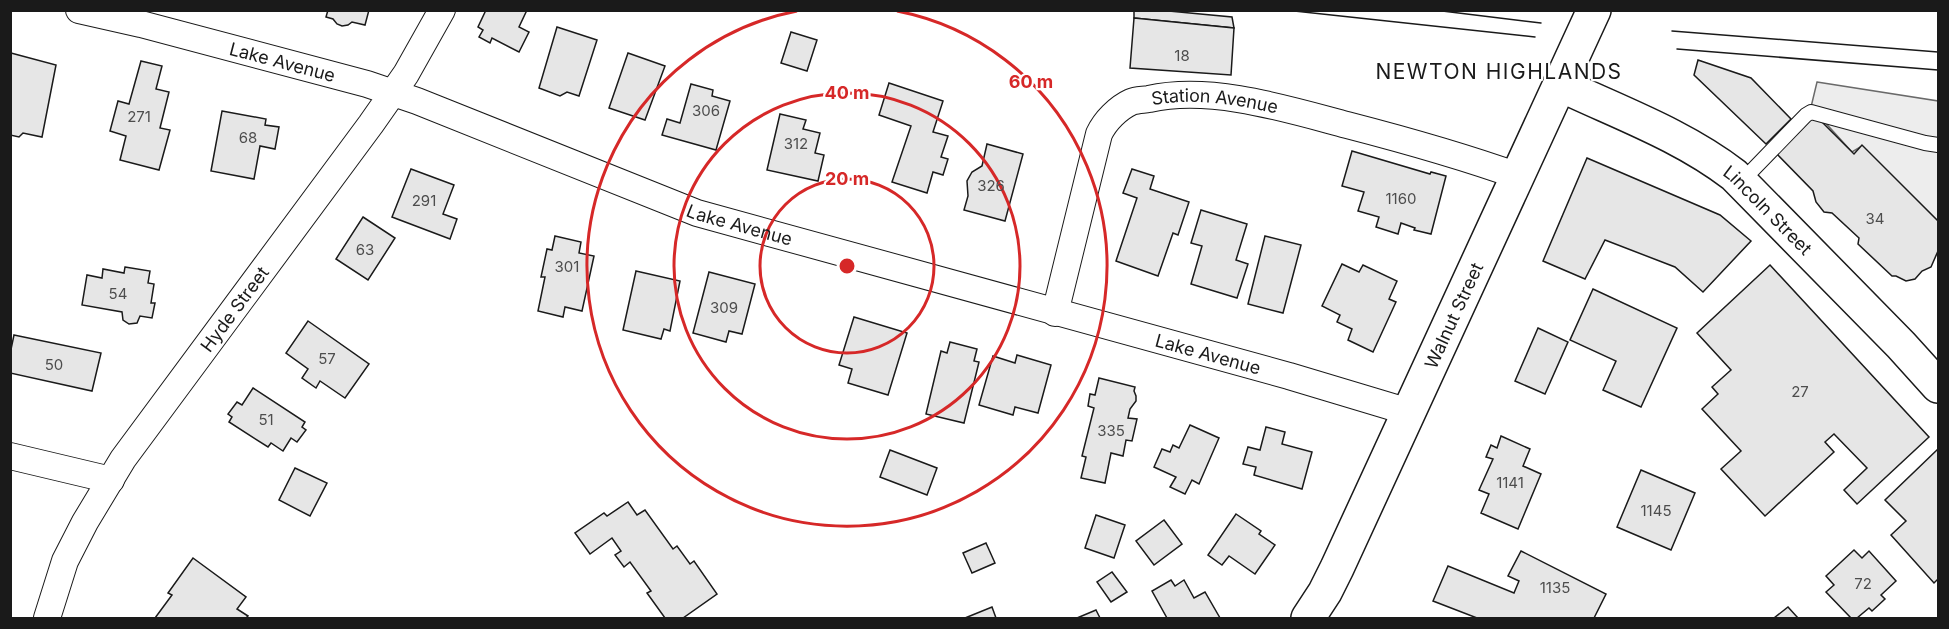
<svg xmlns="http://www.w3.org/2000/svg" width="1949" height="629" font-family="Inter,sans-serif">
<style>
.built{fill:#ededed;stroke:#6a6a6a;stroke-width:1.5}
.building{fill:#e6e6e6;stroke:#1a1a1a;stroke-width:1.5}
.lines{fill:none;stroke-linecap:round;stroke-linejoin:round}
.lane-casing{stroke:#1a1a1a;stroke-width:16}
.street-casing{stroke:#1a1a1a;stroke-width:28}
.secondary-casing{stroke:#1a1a1a;stroke-width:36}
.lane{stroke:#fff;stroke-width:14}
.street{stroke:#fff;stroke-width:26}
.secondary{stroke:#fff;stroke-width:33}
.tram{stroke:#1a1a1a;stroke-width:1.5}
.ring{fill:none;stroke:#d62828;stroke-width:3}
.labels{text-anchor:middle;dominant-baseline:central;stroke-width:4.5;stroke-linejoin:round;paint-order:stroke}
.number-label{font-size:15px;fill:#4d4d4d}
.street-label{font-size:18px;fill:#1a1a1a;stroke:#fff}
.quarter-label{font-size:21px;letter-spacing:1.5px;fill:#1a1a1a;stroke:#fff}
.centre{fill:#d62828;stroke:#fff;stroke-width:3}
.ring-label{font-size:18px;text-anchor:middle;font-weight:bold;fill:#d62828;stroke:#fff;stroke-width:4.5;stroke-linejoin:round;paint-order:stroke}
</style>
<rect width="100%" height="100%" fill="#fff"/>
<polygon class="built" points="1817,82 1938,101 1938,221 1862,146 1852,152 1811,107"/>
<g class="building">
<polygon points="328,10 369,10 365,25 352,22 348,25 342,26 337,24 333,19 326,17"/>
<polygon points="486,10 527,10 519,27 529,32 519,52 492,38 490,43 479,37 483,30 478,27"/>
<polygon points="1134,10 1158,10 1232,17 1234,28 1134,18"/>
<polygon points="1134,18 1234,28 1231,75 1130,68"/>
<polygon points="557,27 597,40 579,96 567,92 560,96 539,88"/>
<polygon points="791,32 817,40 807,71 781,63"/>
<polygon points="11,53 56,65 42,137 23,133 19,137 10,135"/>
<polygon points="628,53 665,66 645,120 609,108"/>
<polygon points="1698,60 1751,78 1791,119 1766,144 1694,75"/>
<polygon points="141,61 162,66 156,89 169,92 160,128 170,130 159,170 120,160 126,136 110,131 118,101 129,104"/>
<polygon points="889,83 943,101 933,132 948,136 941,157 948,159 943,175 933,172 927,193 892,182 911,126 879,115"/>
<polygon points="691,84 713,90 712,96 730,101 716,150 662,135 667,119 680,123"/>
<polygon points="222,111 266,119 265,125 279,127 275,149 260,146 254,179 211,171"/>
<polygon points="1813,113 1854,154 1862,145 1938,221 1938,251 1931,267 1922,271 1915,279 1906,281 1896,276 1892,276 1858,244 1859,238 1832,213 1824,212 1816,202 1813,191 1775,152"/>
<polygon points="780,114 806,120 803,129 820,133 815,153 824,155 818,181 767,170"/>
<polygon points="987,144 1023,154 1005,221 964,210 968,196 967,181 972,172 982,166"/>
<polygon points="1352,151 1430,174 1431,172 1446,176 1431,234 1414,230 1415,228 1401,223 1398,234 1376,227 1379,217 1358,211 1364,192 1342,186"/>
<polygon points="1587,158 1720,215 1751,241 1703,292 1675,267 1605,240 1585,279 1543,261"/>
<polygon points="411,169 454,185 443,214 457,219 450,239 392,217"/>
<polygon points="1132,169 1154,176 1150,189 1189,202 1178,235 1173,233 1158,276 1116,261 1137,198 1123,193"/>
<polygon points="1201,210 1247,224 1236,260 1248,264 1237,298 1191,284 1202,246 1191,243"/>
<polygon points="363,217 395,238 368,280 336,259"/>
<polygon points="555,236 581,242 579,253 594,256 582,311 565,307 563,317 538,311 545,277 541,277 547,249 552,250"/>
<polygon points="1265,236 1301,245 1283,313 1248,304"/>
<polygon points="1342,264 1359,272 1363,265 1397,281 1389,299 1396,302 1373,352 1348,340 1352,329 1337,322 1340,315 1322,306"/>
<polygon points="1770,265 1929,437 1857,504 1844,490 1867,468 1834,434 1825,442 1834,452 1765,516 1721,469 1741,451 1702,409 1718,394 1712,387 1731,370 1697,333"/>
<polygon points="125,267 150,271 148,283 154,284 151,303 155,303 152,318 140,316 137,323 129,324 123,320 122,312 82,305 87,275 102,278 103,269 124,273"/>
<polygon points="636,271 680,281 670,331 664,329 661,339 623,330"/>
<polygon points="709,272 755,284 742,334 729,331 726,342 693,333"/>
<polygon points="1593,289 1677,328 1641,407 1603,390 1616,361 1570,340"/>
<polygon points="854,317 907,333 888,395 848,383 852,369 839,365"/>
<polygon points="308,321 369,364 345,398 320,381 316,388 302,378 308,369 286,353"/>
<polygon points="1538,328 1568,342 1545,394 1515,381"/>
<polygon points="14,335 101,353 92,391 10,373 10,354"/>
<polygon points="950,342 977,349 974,361 979,362 964,423 926,414 941,351 947,353"/>
<polygon points="1017,355 1051,365 1038,413 1015,407 1013,415 979,405 993,356 1015,363"/>
<polygon points="1099,378 1135,387 1134,391 1136,396 1136,401 1130,409 1128,418 1137,419 1132,441 1126,440 1123,456 1111,453 1105,483 1081,478 1086,457 1082,456 1094,408 1088,406 1090,394 1095,395"/>
<polygon points="253,388 305,422 302,427 306,430 297,442 291,438 283,451 271,443 268,447 229,422 232,417 228,414 237,402 242,405"/>
<polygon points="1190,425 1219,438 1199,484 1192,480 1185,494 1170,487 1176,477 1154,467 1162,449 1170,452 1173,445 1179,448"/>
<polygon points="1266,427 1285,432 1282,444 1312,452 1302,489 1254,475 1256,467 1243,464 1248,447 1260,450"/>
<polygon points="1501,436 1530,449 1523,466 1541,474 1518,529 1481,513 1489,494 1479,490 1493,459 1486,457 1491,445 1497,448"/>
<polygon points="1938,449 1938,579 1934,583 1891,535 1906,521 1885,500"/>
<polygon points="890,450 937,468 927,495 880,477"/>
<polygon points="295,468 327,483 310,516 279,500"/>
<polygon points="1641,470 1695,493 1671,550 1617,527"/>
<polygon points="628,502 637,515 645,510 673,549 677,546 690,564 694,561 717,594 683,618 665,618 647,593 651,591 630,562 624,567 615,555 621,551 612,538 590,554 575,533 604,513 607,516"/>
<polygon points="1236,514 1261,531 1259,534 1275,545 1255,574 1229,556 1222,565 1208,555"/>
<polygon points="1096,515 1125,525 1114,558 1085,548"/>
<polygon points="1164,520 1182,544 1154,565 1136,541"/>
<polygon points="986,543 995,563 972,573 963,553"/>
<polygon points="1854,550 1862,558 1869,551 1896,581 1881,595 1885,599 1872,611 1869,608 1857,618 1851,618 1826,592 1834,585 1826,576"/>
<polygon points="1521,551 1606,594 1594,618 1477,618 1433,601 1448,566 1514,593 1519,581 1508,576"/>
<polygon points="193,558 246,597 237,609 248,616 246,618 155,618 172,595 168,593"/>
<polygon points="1112,572 1127,592 1111,602 1097,582"/>
<polygon points="1171,580 1175,586 1184,580 1194,598 1205,592 1220,618 1167,618 1152,591"/>
<polygon points="992,607 996,618 965,618"/>
<polygon points="1788,607 1798,618 1774,618"/>
<polygon points="1096,610 1100,618 1077,618"/>
</g>
<g class="lines">
<defs>
<polyline id="lane" points="1741,182 1806,115 1811,112 1925,143 1938,145"/>
<g id="street">
<path id="s1" d="M79,10L141,24L367,84L417,101L697,213L1289,376L1409,412"/>
<path id="s2" d="M1055,313L1099,134C1105,121 1118,108 1131,102C1136,100 1143,100 1149,99C1211,85 1287,109 1347,125C1405,140 1462,156 1518,176"/>
<polyline points="10,456 111,480"/>
<path id="s3" d="M47,618L65,561L85,522L123,459L371,124L406,74L442,10"/>
</g>
<g id="secondary">
<path id="s4" d="M1561,85C1620,113 1682,135 1734,175L1901,345L1938,386"/>
<path id="s5" d="M1308,618L1325,592L1337,568L1594,10"/>
</g>
</defs>
<use href="#lane" class="lane-casing"/>
<use href="#street" class="street-casing"/>
<use href="#secondary" class="secondary-casing"/>
<use href="#lane" class="lane"/>
<use href="#street" class="street"/>
<use href="#secondary" class="secondary"/>
<g class="tram">
<polyline points="1285,10 1535,37"/>
<polyline points="1434,10 1541,23"/>
<polyline points="1672,31 1938,52"/>
<polyline points="1677,49 1938,70"/>
</g>
</g>
<g class="ring">
<circle cx="847" cy="266" r="87"/>
<circle cx="847" cy="266" r="173"/>
<path d="M897 11A260 260 0 1 1 797 11"/>
</g>
<g class="labels">
<g class="number-label">
<text x="1182" y="55">18</text>
<text x="706" y="110">306</text>
<text x="139" y="116">271</text>
<text x="248" y="137">68</text>
<text x="796" y="143">312</text>
<text x="991" y="185">326</text>
<text x="1401" y="198">1160</text>
<text x="424" y="200">291</text>
<text x="1875" y="218">34</text>
<text x="365" y="249">63</text>
<text x="567" y="266">301</text>
<text x="118" y="293">54</text>
<text x="724" y="307">309</text>
<text x="327" y="358">57</text>
<text x="54" y="364">50</text>
<text x="1800" y="391">27</text>
<text x="266" y="419">51</text>
<text x="1111" y="430">335</text>
<text x="1510" y="482">1141</text>
<text x="1656" y="510">1145</text>
<text x="1863" y="583">72</text>
<text x="1555" y="587">1135</text>
</g>
<g class="street-label">
<text stroke="none"><textPath href="#s1" startOffset="210">Lake Avenue</textPath></text>
<text stroke="none"><textPath href="#s2" startOffset="315">Station Avenue</textPath></text>
<text stroke="none"><textPath href="#s4" startOffset="244">Lincoln Street</textPath></text>
<text stroke="none"><textPath href="#s1" startOffset="696">Lake Avenue</textPath></text>
<text stroke="none"><textPath href="#s3" startOffset="364">Hyde Street</textPath></text>
<text stroke="none"><textPath href="#s5" startOffset="336">Walnut Street</textPath></text>
<text stroke="none"><textPath href="#s1" startOffset="1182">Lake Avenue</textPath></text>
</g>
<g class="quarter-label">
<text x="1499" y="71">NEWTON HIGHLANDS</text>
</g>
</g>
<circle cx="847" cy="266" r="9" class="centre"/>
<g class="ring-label">
<text x="1031" y="88">60 m</text>
<text x="847" y="99">40 m</text>
<text x="847" y="185">20 m</text>
</g>
<rect width="1949" height="629" fill="none" stroke="#1a1a1a" stroke-width="24"/>
</svg>
